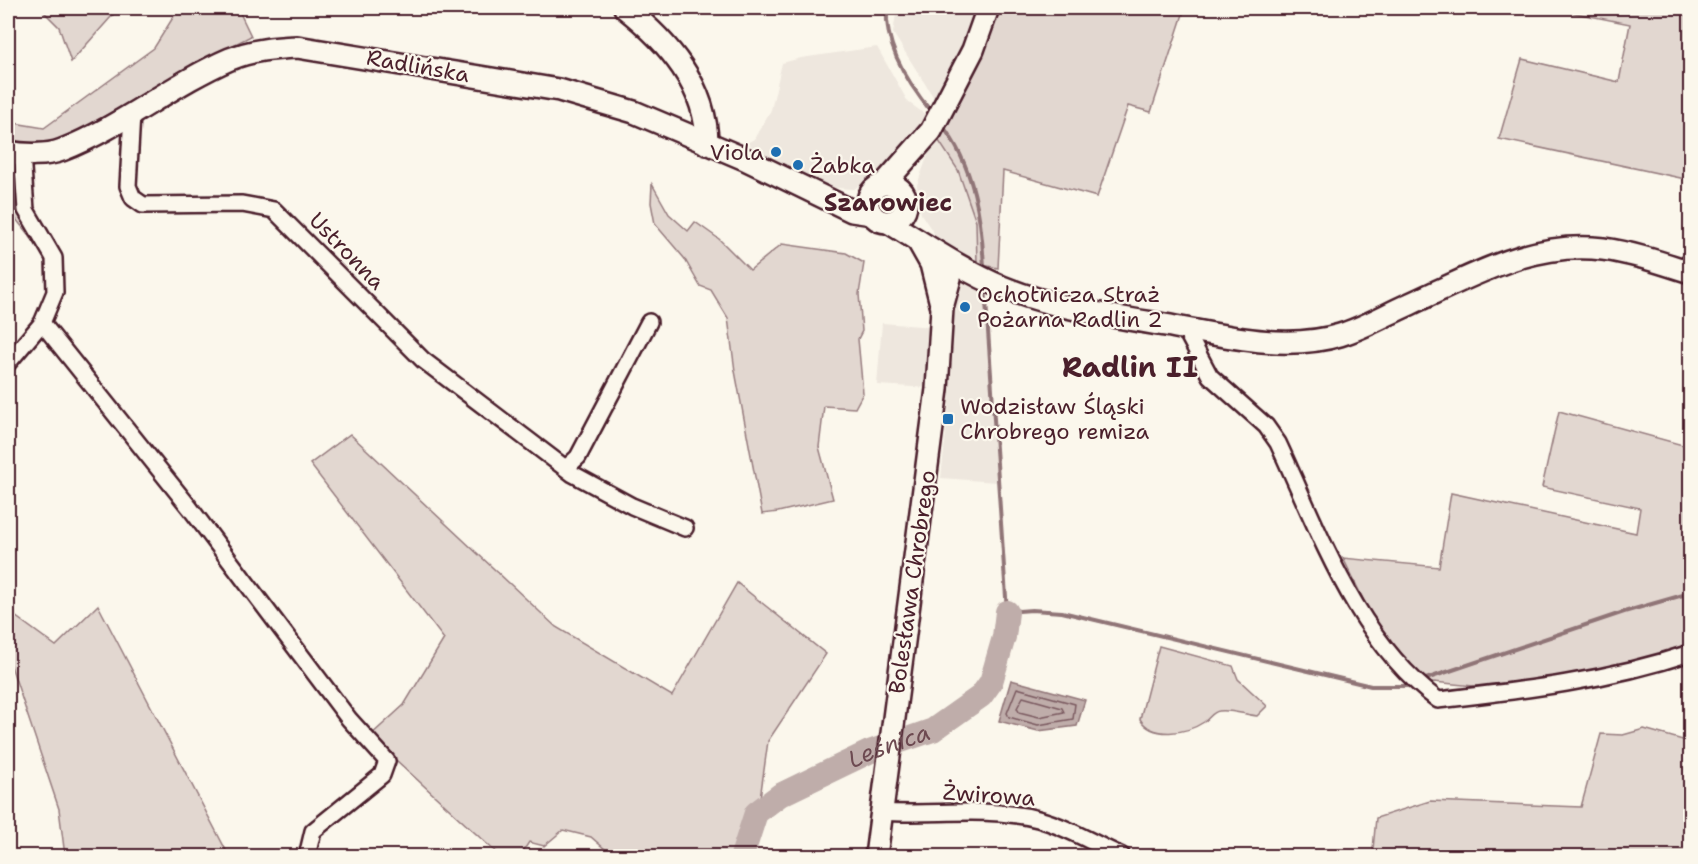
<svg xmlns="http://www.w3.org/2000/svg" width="1698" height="864" font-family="'Shantell Sans',sans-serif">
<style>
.built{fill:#eee7de}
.green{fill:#e2d7d0;stroke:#967b7e;stroke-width:1.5}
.water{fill:#bfadaa;stroke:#907477;stroke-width:1.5}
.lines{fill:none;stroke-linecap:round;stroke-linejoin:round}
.shore{stroke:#79585e;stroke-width:1.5}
.stream{stroke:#907477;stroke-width:4}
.river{stroke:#bfadaa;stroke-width:24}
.street-casing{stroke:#4a1f2b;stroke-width:20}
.secondary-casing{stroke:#4a1f2b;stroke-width:26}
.street{stroke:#fbf7ec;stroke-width:15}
.secondary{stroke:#fbf7ec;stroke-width:21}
.poi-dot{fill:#1f6fb2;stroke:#fbf7ec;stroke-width:2}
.labels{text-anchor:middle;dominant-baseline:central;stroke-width:4.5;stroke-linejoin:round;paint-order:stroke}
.street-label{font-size:22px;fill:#4a1f2b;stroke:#fbf7ec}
.poi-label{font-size:22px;fill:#4a1f2b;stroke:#fbf7ec;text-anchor:start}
.neighbourhood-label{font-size:24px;font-weight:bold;fill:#4a1f2b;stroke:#fbf7ec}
.water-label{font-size:24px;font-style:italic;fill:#6d4a51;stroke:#fbf7ec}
.district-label{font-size:28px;font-weight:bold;fill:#4a1f2b;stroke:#fbf7ec}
</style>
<rect width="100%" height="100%" fill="#fbf7ec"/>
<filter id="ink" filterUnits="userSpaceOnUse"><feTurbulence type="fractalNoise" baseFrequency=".0167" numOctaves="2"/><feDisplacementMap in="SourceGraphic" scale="12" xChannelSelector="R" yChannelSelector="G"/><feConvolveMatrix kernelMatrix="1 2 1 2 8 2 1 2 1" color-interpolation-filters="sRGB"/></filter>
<g filter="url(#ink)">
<g class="built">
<polygon points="897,8 978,8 962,56 934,98 893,33"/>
<polygon points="877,47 908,102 929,117 895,159 874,176 854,189 820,187 789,171 747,143 754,139 771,110 782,63 801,58"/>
<polygon points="935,135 958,170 976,222 977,264 954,253 937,238 921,214 917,185"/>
<polygon points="961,278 984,290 996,482 941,478 949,403 946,387 955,283"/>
<polygon points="882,323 933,327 931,388 877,385"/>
</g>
<g class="green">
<polygon points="40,8 119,8 71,62 59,27"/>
<polygon points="179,8 242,8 239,11 251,36 187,69 61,141 14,143 8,141 8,122 44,128 154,48"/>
<polygon points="994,8 1185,8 1151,112 1128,106 1097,197 1003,171 998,268 977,264 976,222 958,170 935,135"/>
<polygon points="1550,8 1690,8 1690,180 1499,139 1522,59 1619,82 1630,24"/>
<path d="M8,166L13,171C15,203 20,216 35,243L8,209Z"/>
<polygon points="652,184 669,214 688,231 695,222 719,239 750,270 782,244 846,253 864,263 859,294 862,331 858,339 863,393 855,408 824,406 819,447 833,499 778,512 762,514 735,371 728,318 711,290 700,286 684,258 655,224 651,203"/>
<polygon points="1559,411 1690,447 1690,659 1543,693 1434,682 1428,687 1363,609 1366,605 1343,558 1439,567 1451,493 1636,533 1640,508 1542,487"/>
<polygon points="350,434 556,627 672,696 737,583 826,654 768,741 752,856 613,856 591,837 563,830 544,846 529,842 520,856 500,856 370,736 404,705 444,639 310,464"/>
<polygon points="98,605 229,856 65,856 59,809 8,657 8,611 56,646"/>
<path d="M1159,646L1233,666L1238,679L1267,706L1257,716C1246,715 1231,709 1219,711C1212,712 1210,718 1204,722C1186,734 1152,739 1140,719Z"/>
<polygon points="1644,729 1690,742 1690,856 1397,856 1379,853 1373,849 1376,818 1430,801 1581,807 1601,734 1623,735"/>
</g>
<polygon class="water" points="1011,680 1085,700 1077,726 1038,731 999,721"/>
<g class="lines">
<g class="shore">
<polygon points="1017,688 1075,704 1073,719 1038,725 1009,717 1007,713"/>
<polygon points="1023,697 1062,708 1064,712 1039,717 1019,712 1017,708"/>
</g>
<g class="stream">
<path d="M887,8C884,46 909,85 933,114"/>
<path d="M941,124C974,165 982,219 984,269"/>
<polyline points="985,286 1007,612 1032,610 1062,612 1371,686 1406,686 1413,684"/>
<polyline points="1423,680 1624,612 1690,593"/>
</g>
<path class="river" id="s1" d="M742,856L756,813L780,795L869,752L933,730L981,696L991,682L1004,637L1007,612"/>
<defs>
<g id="street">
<polyline points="132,114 128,186 133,198 143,205 242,204 274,210 423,360 573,474 632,506 685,528"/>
<polyline points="42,323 190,508 349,719 387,761 382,775 313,831 307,856"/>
<path d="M1185,329L1210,376L1266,426L1278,443C1320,533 1356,639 1438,700C1526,690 1606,681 1690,653"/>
<polyline points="8,363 42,323 55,292 54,258 26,210 22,154"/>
<polyline points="566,468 578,457 649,322"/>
<path d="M881,812C933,816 988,806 1038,819C1068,827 1094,844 1122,856"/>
</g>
<g id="secondary">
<path d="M625,8C668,42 707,86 707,144"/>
<path d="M8,152C23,155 47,156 62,150C121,127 172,84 230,59C252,50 274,48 297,47L559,90L634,112L745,159L852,211L872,214"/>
<polyline points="884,184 931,131 973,50 988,8"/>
<circle cx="887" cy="203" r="19"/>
<path d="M888,222C926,245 962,270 1002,287C1054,308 1110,316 1165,325C1221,335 1284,352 1340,335C1364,328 1387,314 1410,304C1472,276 1533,240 1603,249C1633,253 1662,263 1690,272"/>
<polyline points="918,241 931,264 941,304"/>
<polyline points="876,856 937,389 942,308 954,263"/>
</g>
</defs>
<use href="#street" class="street-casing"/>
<use href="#secondary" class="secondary-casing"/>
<use href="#street" class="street"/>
<use href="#secondary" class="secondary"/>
</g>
</g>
<g class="poi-dot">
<circle cx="776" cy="152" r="6"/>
<circle cx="798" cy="165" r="6"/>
<circle cx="965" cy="307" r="6"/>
<rect x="942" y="413" width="12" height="12" rx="3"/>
</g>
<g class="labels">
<g class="street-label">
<text transform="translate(418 66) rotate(10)">Radlińska</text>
<text transform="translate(347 251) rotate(46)">Ustronna</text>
<text transform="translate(912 582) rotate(-82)">Bolesława Chrobrego</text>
<text transform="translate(989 795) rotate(4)">Żwirowa</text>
</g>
<g class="poi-label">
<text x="764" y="152" text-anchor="end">Viola</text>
<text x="810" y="165">Żabka</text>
<text x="977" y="294">Ochotnicza Straż<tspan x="977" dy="25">Pożarna Radlin 2</tspan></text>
<text x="960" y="406">Wodzisław Śląski<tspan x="960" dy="25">Chrobrego remiza</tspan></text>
</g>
<g class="neighbourhood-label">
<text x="888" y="203">Szarowiec</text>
</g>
<g class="water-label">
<text stroke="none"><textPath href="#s1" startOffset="195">Leśnica</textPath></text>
</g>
<g class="district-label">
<text x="1130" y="367">Radlin II</text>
</g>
</g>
<rect width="1698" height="864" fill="none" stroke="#fbf7ec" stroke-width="30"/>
<rect x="15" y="15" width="1668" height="834" fill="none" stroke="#4a1f2b" stroke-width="2" filter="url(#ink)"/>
</svg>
